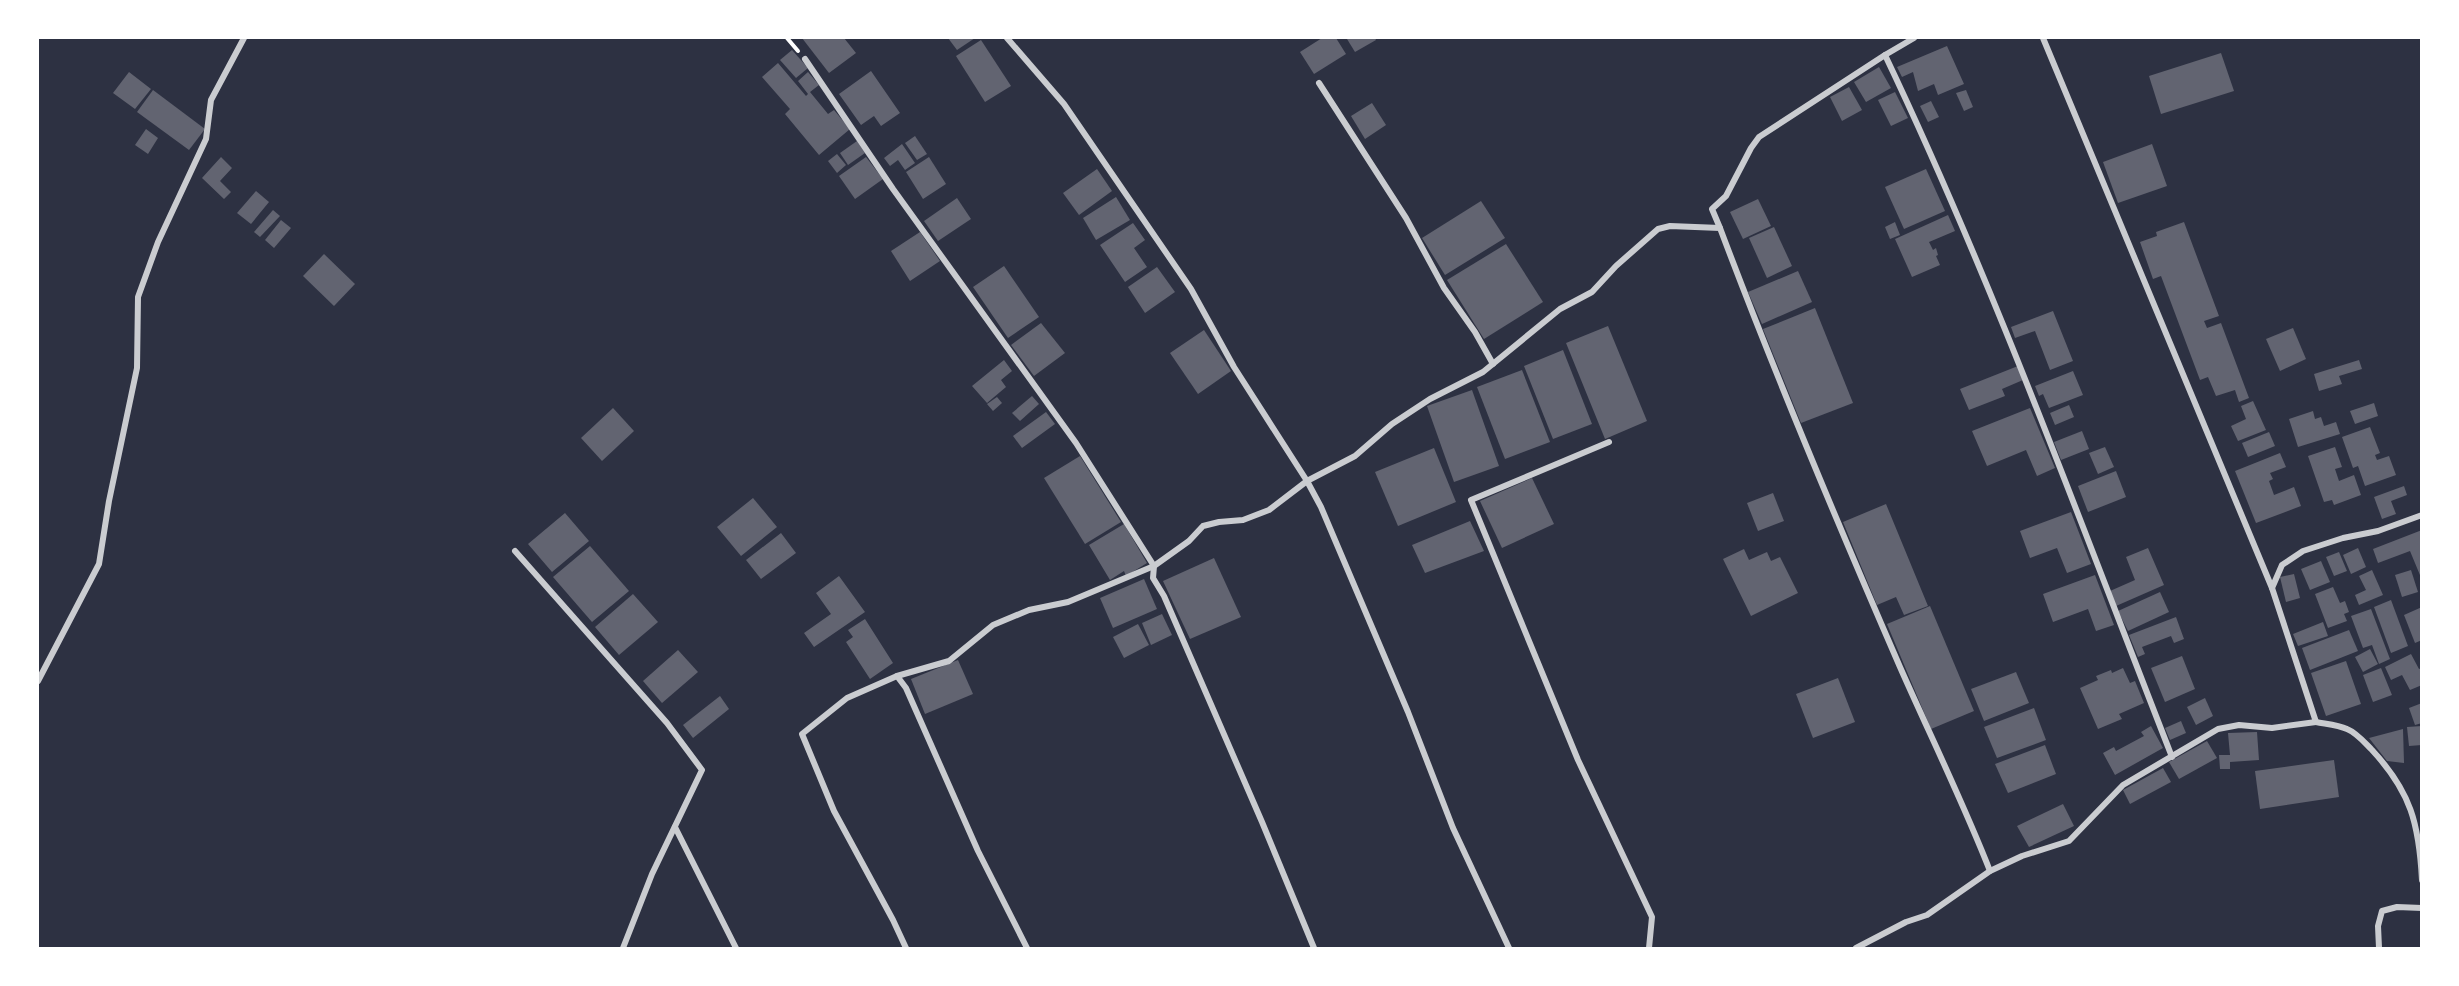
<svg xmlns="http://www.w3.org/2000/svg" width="2459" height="986" font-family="Overpass,sans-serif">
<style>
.building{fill:#626471}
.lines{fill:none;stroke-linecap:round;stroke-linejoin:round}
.path{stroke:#fff;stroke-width:4}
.minor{stroke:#caccd0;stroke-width:6}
</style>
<rect width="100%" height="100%" fill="#2d3142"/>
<g class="building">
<polygon points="802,38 844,38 856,53 829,73"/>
<polygon points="948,38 975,38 957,50"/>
<polygon points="1322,38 1336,38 1346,54 1314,74 1300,52"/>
<polygon points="1350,38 1375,38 1376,40 1355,52 1347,39"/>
<polygon points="981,40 1011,86 985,102 956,56"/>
<polygon points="1947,46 1964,84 1938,95 1934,84 1918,91 1913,72 1902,77 1897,67"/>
<polygon points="792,50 808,68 796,78 780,60"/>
<polygon points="2221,53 2234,91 2161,114 2149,76"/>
<polygon points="778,63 806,96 808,94 798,81 808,72 819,85 810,92 828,114 834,110 850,129 819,155 785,114 790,109 762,77"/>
<polygon points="1879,67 1891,88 1866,102 1854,82"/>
<polygon points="871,71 900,113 881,126 874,116 861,125 839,94"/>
<polygon points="129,72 151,89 135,109 113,93"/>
<polygon points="1849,87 1862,110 1842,121 1830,97"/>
<polygon points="153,90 205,129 189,150 137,112"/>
<polygon points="1966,90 1973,107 1964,111 1956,93"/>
<polygon points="1895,92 1908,118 1891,126 1878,100"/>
<polygon points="1931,101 1939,117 1928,122 1920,106"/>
<polygon points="1372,103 1386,125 1365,139 1351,116"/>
<polygon points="146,129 158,138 148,154 135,145"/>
<polygon points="915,136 927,154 917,160 905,143"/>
<polygon points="857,141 865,153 848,165 840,153"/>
<polygon points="902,144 915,163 905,170 898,160 890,166 884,158"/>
<polygon points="2152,144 2167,186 2118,203 2103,162"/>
<polygon points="837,154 846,165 837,173 828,161"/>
<polygon points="221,157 232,168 220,181 231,192 224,199 202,178"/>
<polygon points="866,157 883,179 855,199 839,176"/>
<polygon points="929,157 946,184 923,199 906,172"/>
<polygon points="1097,169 1112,191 1079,215 1063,193"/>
<polygon points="1926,169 1945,211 1904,229 1885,187"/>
<polygon points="256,191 269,202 251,224 237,213"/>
<polygon points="1116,197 1130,220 1096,240 1083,218"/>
<polygon points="957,198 971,219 938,241 924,221"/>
<polygon points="1758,199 1771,226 1743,239 1730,212"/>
<polygon points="1481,201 1505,238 1445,275 1422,238"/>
<polygon points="273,210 280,216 260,237 254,232"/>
<polygon points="1948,215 1955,231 1929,242 1933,250 1936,248 1938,255 1936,256 1940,265 1912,277 1895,239"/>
<polygon points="281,220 291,228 274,248 265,240"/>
<polygon points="1895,222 1900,235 1890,239 1885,227"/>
<polygon points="2184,222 2219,316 2204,321 2207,328 2221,323 2249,398 2239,402 2235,390 2216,396 2208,377 2200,380 2161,276 2153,279 2140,242 2157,236 2156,232"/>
<polygon points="1133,223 1145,240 1134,248 1147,267 1125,282 1100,245"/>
<polygon points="1774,227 1792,266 1767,278 1749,238"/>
<polygon points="920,232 940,261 910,281 891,251"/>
<polygon points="1506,244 1543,302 1484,339 1447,280"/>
<polygon points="324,254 355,284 334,306 303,276"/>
<polygon points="1004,266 1039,317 1008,338 973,287"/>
<polygon points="1157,267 1175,292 1145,313 1128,287"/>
<polygon points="1798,271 1812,302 1762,324 1748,292"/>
<polygon points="1815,308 1853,403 1801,423 1763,329"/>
<polygon points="2053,311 2073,361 2050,370 2035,331 2015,338 2011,327"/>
<polygon points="1041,323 1065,353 1034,376 1011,345"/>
<polygon points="1608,326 1647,421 1605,439 1566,343"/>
<polygon points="2293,328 2306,359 2280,371 2266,339"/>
<polygon points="1204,330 1231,371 1198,394 1170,353"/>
<polygon points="1563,350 1592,424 1553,439 1524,366"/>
<polygon points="1004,360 1012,371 1001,380 1006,387 987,403 972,386"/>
<polygon points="2359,360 2362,369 2339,376 2342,384 2319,391 2314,374"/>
<polygon points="2018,366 2023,380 2002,389 2005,396 1969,410 1960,389"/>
<polygon points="1522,370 1550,442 1505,459 1477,387"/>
<polygon points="2073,371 2083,395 2049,408 2043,394 2039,396 2035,386"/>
<polygon points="1472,390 1499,466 1454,482 1427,406"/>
<polygon points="1032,396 1039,404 1020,421 1012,413"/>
<polygon points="997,397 1002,403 993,411 987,404"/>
<polygon points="2253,401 2266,430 2238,441 2231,426 2246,419 2241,406"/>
<polygon points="2374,403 2378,416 2355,424 2350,411"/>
<polygon points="2069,405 2074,417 2055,425 2050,413"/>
<polygon points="613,408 634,431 602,461 581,438"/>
<polygon points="2030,408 2055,468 2037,476 2026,450 1987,466 1972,431"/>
<polygon points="2313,411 2315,419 2321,417 2324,426 2336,422 2340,434 2298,447 2289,419"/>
<polygon points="1046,412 1055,424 1022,448 1013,436"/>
<polygon points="2370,427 2380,453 2375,455 2377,460 2389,456 2396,475 2365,486 2358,466 2353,468 2342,437"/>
<polygon points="2082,431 2089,449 2061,460 2054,442"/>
<polygon points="2269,432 2275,446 2248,457 2242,443"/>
<polygon points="2105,447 2114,467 2098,474 2089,453"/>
<polygon points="2335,447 2342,467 2335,469 2339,481 2354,475 2361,495 2334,505 2332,500 2324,502 2308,456"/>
<polygon points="1434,448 1456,502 1398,526 1375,472"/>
<polygon points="2280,453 2286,467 2270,473 2273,479 2269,481 2274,495 2294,487 2301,506 2256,523 2235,471"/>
<polygon points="1080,456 1121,522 1085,544 1044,478"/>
<polygon points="2116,471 2126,497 2088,512 2078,486"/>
<polygon points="1532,478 1554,524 1502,548 1480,501"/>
<polygon points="2404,486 2407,495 2391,501 2396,514 2382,519 2374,497"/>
<polygon points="1773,493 1784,521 1758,531 1747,503"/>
<polygon points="753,498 777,527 741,556 717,527"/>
<polygon points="1886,504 1928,606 1904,615 1896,597 1877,605 1843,522"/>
<polygon points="2071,512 2091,564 2067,573 2057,548 2030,558 2020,531"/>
<polygon points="565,513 589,541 552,572 528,544"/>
<polygon points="1470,521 1484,551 1425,573 1412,545"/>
<polygon points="1124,524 1147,563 1126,576 1124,571 1110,580 1089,545"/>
<polygon points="2422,530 2422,580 2410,551 2378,563 2373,549"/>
<polygon points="781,533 796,553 761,579 746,560"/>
<polygon points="590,546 629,591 592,622 553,577"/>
<polygon points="2148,548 2164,585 2116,606 2110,591 2135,580 2126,557"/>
<polygon points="2358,548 2366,567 2351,574 2343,555"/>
<polygon points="1744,549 1749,560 1767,552 1771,561 1780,557 1798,593 1751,616 1723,559"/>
<polygon points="2339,552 2347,571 2334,576 2326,557"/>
<polygon points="1214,558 1241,617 1190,639 1163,581"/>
<polygon points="2321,561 2330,582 2310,590 2301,569"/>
<polygon points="2372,570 2383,595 2359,605 2355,595 2366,590 2359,576"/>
<polygon points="2411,570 2418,592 2402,597 2395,575"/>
<polygon points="2294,574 2300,598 2286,602 2280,577"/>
<polygon points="2095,575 2114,625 2096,631 2088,609 2053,622 2043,594"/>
<polygon points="839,576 865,612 814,647 804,633 831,614 816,593"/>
<polygon points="1144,579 1157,609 1113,628 1100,598"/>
<polygon points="2333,587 2340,603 2345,601 2349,612 2344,614 2347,621 2328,628 2315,594"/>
<polygon points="2160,592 2169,612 2128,631 2118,611"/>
<polygon points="633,594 658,622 619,655 595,627"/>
<polygon points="2391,600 2408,646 2391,653 2374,607"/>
<polygon points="1930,606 1974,711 1931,729 1887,624"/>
<polygon points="2422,607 2422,640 2415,643 2404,615"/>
<polygon points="2371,609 2390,659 2379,664 2372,645 2363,648 2351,616"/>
<polygon points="1162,614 1172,635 1151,645 1142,623"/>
<polygon points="2176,617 2184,639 2174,643 2171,636 2142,647 2145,654 2138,657 2129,635"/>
<polygon points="865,619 893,663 870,679 846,642 853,637 848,630"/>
<polygon points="2323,622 2328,636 2298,646 2293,634"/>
<polygon points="1138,624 1149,645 1124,658 1113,637"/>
<polygon points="2349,630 2358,651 2310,670 2302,648"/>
<polygon points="2370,649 2378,664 2363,672 2355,657"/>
<polygon points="678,650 698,672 662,703 643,681"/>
<polygon points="2411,654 2419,669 2422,668 2422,685 2410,690 2402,675 2391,680 2385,667"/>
<polygon points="2182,656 2195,689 2165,702 2151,668"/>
<polygon points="958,660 973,694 925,714 911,679"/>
<polygon points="2346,661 2361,704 2326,716 2311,673"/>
<polygon points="2123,668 2130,683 2135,681 2144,703 2119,714 2122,719 2098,729 2080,688 2098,680 2096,676 2111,670 2112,673"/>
<polygon points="2381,668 2392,695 2373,702 2363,675"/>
<polygon points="2016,672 2029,703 1984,721 1971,689"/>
<polygon points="1838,678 1855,722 1813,738 1796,694"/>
<polygon points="720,696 729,709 693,738 683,725"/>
<polygon points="2205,698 2213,716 2196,725 2187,707"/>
<polygon points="2422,703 2422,723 2415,725 2409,708"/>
<polygon points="2034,708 2046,740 1997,758 1984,727"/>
<polygon points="2181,721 2186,733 2170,740 2165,728"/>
<polygon points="2151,726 2163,748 2115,775 2103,753 2114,747 2116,751 2144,736 2141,732"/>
<polygon points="2422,726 2422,745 2409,746 2407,727"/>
<polygon points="2403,729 2404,763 2387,761 2369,738"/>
<polygon points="2257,732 2259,760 2230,762 2230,769 2220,769 2219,755 2230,755 2228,733"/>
<polygon points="2207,741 2217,758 2179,779 2169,762"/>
<polygon points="2045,745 2056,774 2008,793 1995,764"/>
<polygon points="2334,760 2339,797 2260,809 2255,771"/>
<polygon points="2163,768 2171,782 2130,804 2123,790"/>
<polygon points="2063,804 2074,826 2029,847 2017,826"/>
</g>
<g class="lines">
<polyline class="path" points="787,38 798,51"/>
<g class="minor">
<polyline points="1007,38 1064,104 1191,289 1234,367 1307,481 1321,507 1408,712 1453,828 1509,948"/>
<path d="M1914,38L1885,55C1994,284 2080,522 2172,757"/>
<polyline points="2043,38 2272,588"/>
<polyline points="805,59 893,189 1076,443 1154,566 1153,578 1164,596 1262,822 1314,948"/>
<polyline points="1319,83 1406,218 1444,288 1475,332 1493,364"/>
<polyline points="1720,228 1712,209 1726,196 1751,148 1759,137 1885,55"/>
<polyline points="1609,442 1471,500 1578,760 1652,917 1649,948"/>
<polyline points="515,551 667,723 702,770 652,874 623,948"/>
<path d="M897,676L949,661L993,625L1029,610L1068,602L1154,566L1189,541L1203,526L1219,522L1243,520L1269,510L1307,481L1355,456L1392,424L1430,399L1483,372L1560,309L1592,292L1616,266L1658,229L1670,226L1720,228C1776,377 1837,522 1900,667C1930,735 1963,802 1990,871"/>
<polyline points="38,681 99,564 109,501 137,368 138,297 158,242 206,139 211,100 244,38"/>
<path d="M2316,722C2326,724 2338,725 2347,729C2357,733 2365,743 2372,750C2411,792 2419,824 2422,880"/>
<polyline points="675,827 736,948"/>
<polyline points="906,948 893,920 834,811 802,734 847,698 897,676 906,688 978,851 1027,948"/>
<polyline points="1856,948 1906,922 1927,915 1990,871 2022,856 2069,841 2123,785 2218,729 2239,725 2272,728 2316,722 2272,588 2282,565 2303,551 2343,538 2378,531 2422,515"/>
<polyline points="2379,948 2378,926 2382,911 2397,907 2422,908"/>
</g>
</g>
<rect width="2459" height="986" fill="none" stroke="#ffffff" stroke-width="78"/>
</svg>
